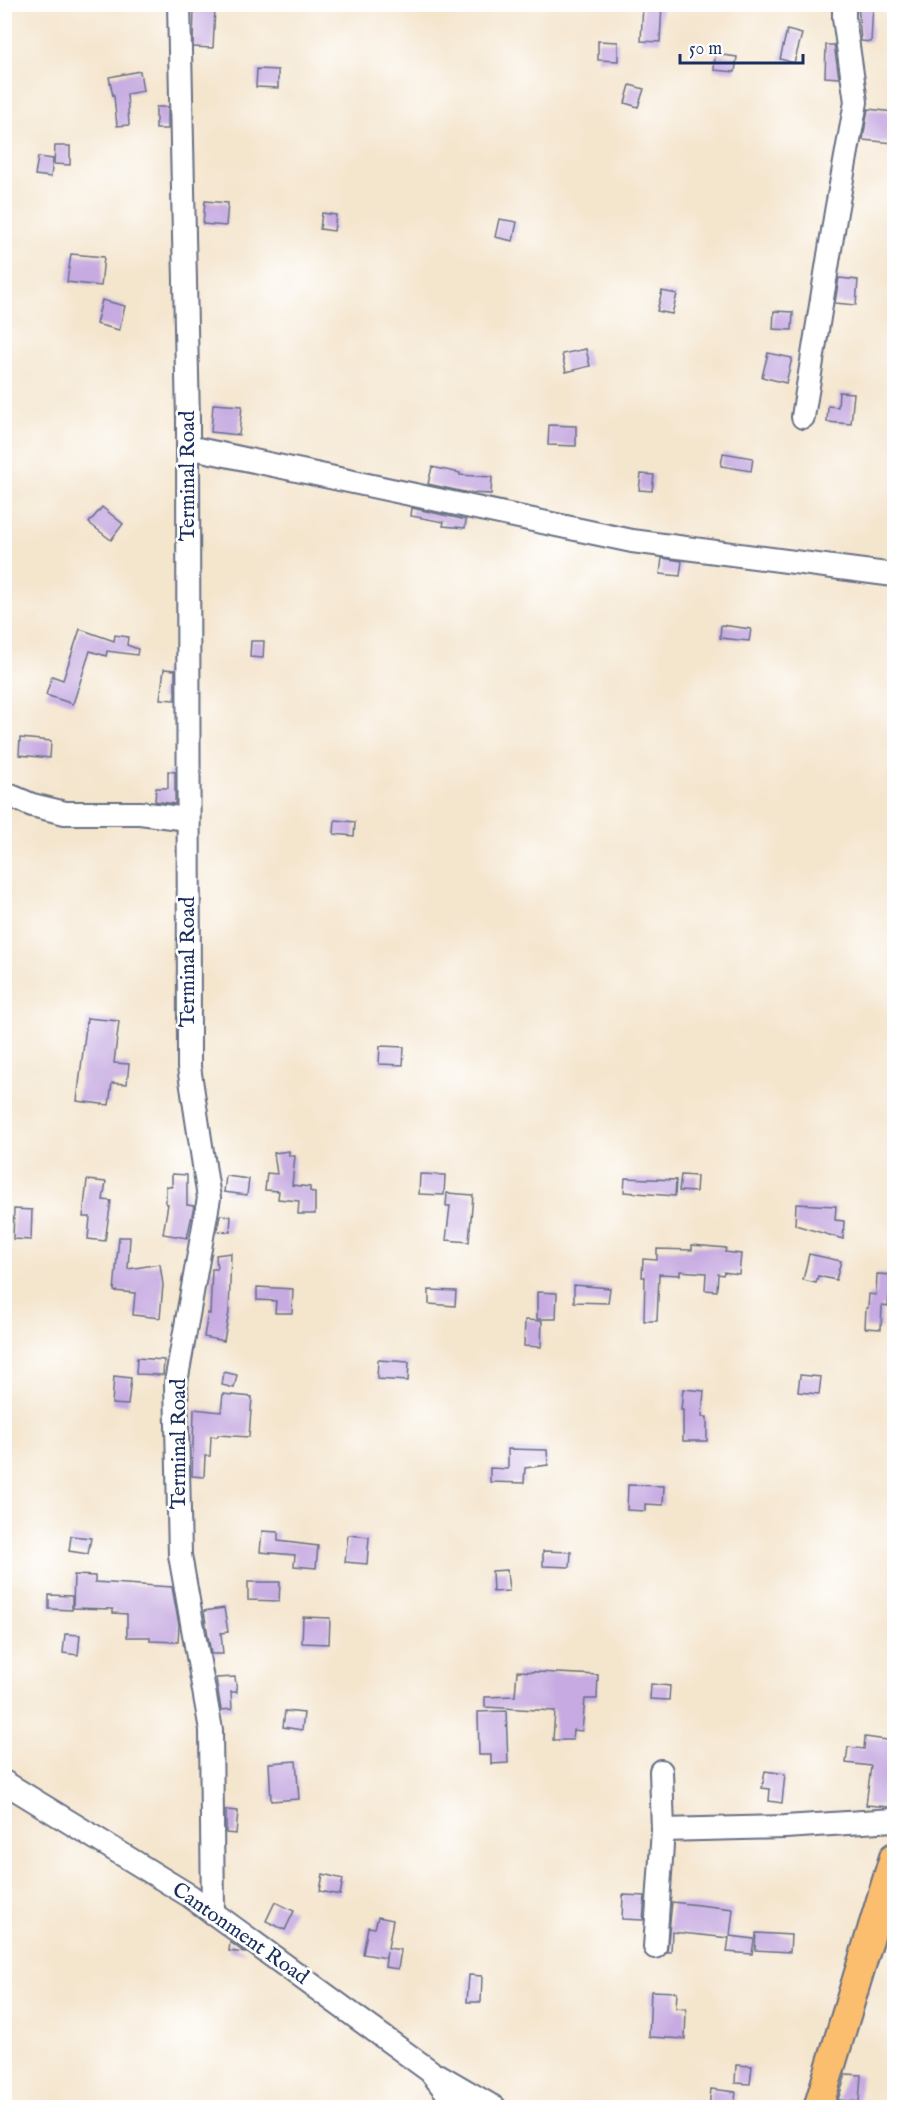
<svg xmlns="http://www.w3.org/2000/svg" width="899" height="2112" font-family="'IM FELL English',serif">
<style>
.building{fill:#c6aae1}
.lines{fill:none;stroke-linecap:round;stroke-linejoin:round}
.minor-casing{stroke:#676f85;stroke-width:26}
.major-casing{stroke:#676f85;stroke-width:32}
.minor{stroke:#fff;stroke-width:22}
.major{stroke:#fbbe6e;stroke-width:28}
.labels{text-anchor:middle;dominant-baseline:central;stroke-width:5;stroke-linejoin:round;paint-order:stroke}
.street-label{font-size:21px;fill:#1b2f5e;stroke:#fff}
</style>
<rect width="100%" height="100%" fill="#fff"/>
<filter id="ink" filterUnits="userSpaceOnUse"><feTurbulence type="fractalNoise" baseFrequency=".0167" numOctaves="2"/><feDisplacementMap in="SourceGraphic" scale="12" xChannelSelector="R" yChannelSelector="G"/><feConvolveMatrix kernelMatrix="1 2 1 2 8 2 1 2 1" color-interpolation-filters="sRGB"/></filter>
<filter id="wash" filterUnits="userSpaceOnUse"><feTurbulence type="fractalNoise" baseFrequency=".008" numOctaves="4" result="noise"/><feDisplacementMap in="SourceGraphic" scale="24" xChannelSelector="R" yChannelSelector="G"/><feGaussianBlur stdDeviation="1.35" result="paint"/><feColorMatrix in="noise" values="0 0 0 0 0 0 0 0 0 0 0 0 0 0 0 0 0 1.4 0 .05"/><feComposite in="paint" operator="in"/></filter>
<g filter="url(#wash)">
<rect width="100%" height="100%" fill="#f4e5cd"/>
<g id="blocks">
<g class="building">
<polygon points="643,4 662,4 660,42 641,41"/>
<polygon points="858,4 873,4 871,42 861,41"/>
<polygon points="194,7 215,7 213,48 193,47"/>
<polygon points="787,30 802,34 794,63 780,59"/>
<polygon points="598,41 618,42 618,61 598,60"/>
<polygon points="826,45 834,45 839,78 825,77"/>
<polygon points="715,54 737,57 735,72 714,70"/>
<polygon points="257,69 278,70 278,88 256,87"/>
<polygon points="140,71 143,91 127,94 129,125 117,126 114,96 113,96 109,77"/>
<polygon points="630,85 644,89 638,107 625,103"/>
<rect x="156" y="107" width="12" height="22"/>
<polygon points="868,109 894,112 894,143 863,140"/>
<polygon points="55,146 70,146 70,165 54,164"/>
<polygon points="38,157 53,159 51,177 35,175"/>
<polygon points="205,201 228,203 226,226 203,224"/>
<polygon points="322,213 336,215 334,231 320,229"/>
<polygon points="499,219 517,222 513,241 495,237"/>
<polygon points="71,254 104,257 101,286 67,282"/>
<polygon points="839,278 858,280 856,305 835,303"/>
<polygon points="662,291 677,294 672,314 657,311"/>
<polygon points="102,300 125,306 119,330 96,324"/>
<polygon points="774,311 793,312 792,330 773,329"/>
<polygon points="586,349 590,366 566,372 562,354"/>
<polygon points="768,353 792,358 786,383 762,377"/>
<polygon points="839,392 854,393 851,424 827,422 828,406 838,407"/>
<polygon points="213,404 242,406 239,435 211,432"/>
<polygon points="549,425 576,426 576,446 548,445"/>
<polygon points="723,453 753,458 751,471 721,466"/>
<polygon points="432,467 460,473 460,475 492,477 491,494 469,493 428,484"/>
<polygon points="641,474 654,475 652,491 639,490"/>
<polygon points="102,507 123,524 111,540 89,523"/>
<polygon points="412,508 466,520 465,528 443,526 444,522 411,516"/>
<polygon points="662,558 682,561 680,576 660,574"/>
<polygon points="721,625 751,629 749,641 720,638"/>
<polygon points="80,629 114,641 115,635 128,637 127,645 138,649 137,655 107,651 106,656 90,651 73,704 46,695 52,676 63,680"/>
<polygon points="251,641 264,641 263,658 250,657"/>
<polygon points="164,669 175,670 175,700 160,699"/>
<polygon points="20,738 51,741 50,758 19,755"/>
<polygon points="168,771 175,772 175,804 155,801 156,788 168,788"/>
<polygon points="335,820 355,822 354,836 334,834"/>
<polygon points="87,1018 119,1021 114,1063 129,1064 127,1084 112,1083 109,1105 77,1101"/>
<polygon points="380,1046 404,1047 403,1065 379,1064"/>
<polygon points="289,1151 289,1156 295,1156 292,1185 310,1187 310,1191 315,1193 315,1214 298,1214 299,1201 278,1199 279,1191 265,1190 267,1173 277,1174 274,1153"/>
<polygon points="172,1174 187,1175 187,1205 194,1206 187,1238 163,1234 168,1204 166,1204 166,1186 172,1187"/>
<polygon points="420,1174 445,1175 444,1195 419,1194"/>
<polygon points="681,1175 697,1176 696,1192 679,1191"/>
<polygon points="226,1176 249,1179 247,1195 224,1192"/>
<polygon points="625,1178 676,1180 675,1196 624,1192"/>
<polygon points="87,1180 106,1182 103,1200 111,1201 105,1241 88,1239 90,1217 83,1217"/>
<polygon points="447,1193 473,1195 469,1242 446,1240 450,1206 446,1206"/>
<polygon points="796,1204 836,1206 835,1220 844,1221 843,1239 795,1225"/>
<polygon points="14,1209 32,1210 31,1240 13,1239"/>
<polygon points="220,1215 231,1216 230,1232 217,1231"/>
<polygon points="119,1237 130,1237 128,1269 160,1264 163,1285 160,1318 133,1315 135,1293 114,1291"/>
<polygon points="692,1245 726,1248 725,1252 741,1254 739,1274 724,1272 723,1275 718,1274 717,1291 705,1290 706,1273 680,1271 680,1275 659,1274 657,1321 644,1321 645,1277 642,1277 643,1259 657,1260 657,1249 692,1250"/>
<polygon points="231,1253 229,1312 224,1341 204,1337 208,1313 210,1314 212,1269 217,1269 216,1255"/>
<polygon points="809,1254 841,1261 836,1280 818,1276 816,1283 803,1280"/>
<polygon points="877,1274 894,1275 894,1290 890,1290 888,1306 882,1305 881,1329 865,1328 866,1308 868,1308 869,1294 876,1295"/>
<polygon points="574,1285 610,1288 608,1303 574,1302"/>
<polygon points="257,1287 293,1289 292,1313 275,1313 276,1301 257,1300"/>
<polygon points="429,1290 456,1291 455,1306 429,1304"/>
<polygon points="537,1292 557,1293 556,1319 537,1319"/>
<polygon points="525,1320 542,1321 541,1347 524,1346"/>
<polygon points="137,1358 164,1360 163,1375 136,1374"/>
<polygon points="378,1360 409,1362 408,1381 377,1379"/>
<polygon points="224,1372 237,1375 234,1388 222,1385"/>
<polygon points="800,1375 821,1377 819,1394 798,1392"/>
<polygon points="114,1376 131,1378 128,1405 112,1404"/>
<polygon points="683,1389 704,1391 702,1417 707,1417 707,1441 683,1441 683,1410 681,1410"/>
<polygon points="223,1394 252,1397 249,1437 218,1435 217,1437 211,1436 210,1456 205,1456 204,1477 192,1476 194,1409 221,1412"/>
<polygon points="508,1449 547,1450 548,1465 525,1468 524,1483 490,1482 490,1468 508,1469"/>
<polygon points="628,1485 664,1486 663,1505 645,1504 645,1511 627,1510"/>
<polygon points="262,1531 278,1532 278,1541 318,1546 316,1568 294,1566 295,1555 260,1552"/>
<polygon points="348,1535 369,1537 367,1564 345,1562"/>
<polygon points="71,1536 91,1538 88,1554 69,1551"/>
<polygon points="543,1551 571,1552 570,1567 543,1566"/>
<polygon points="507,1570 509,1591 493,1592 492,1571"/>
<polygon points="74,1575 95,1576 95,1582 172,1587 179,1625 178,1642 150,1641 150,1637 127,1637 127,1614 113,1613 113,1609 73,1608"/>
<polygon points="248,1582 280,1582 279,1601 248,1600"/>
<polygon points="49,1595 72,1596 72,1610 49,1609"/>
<polygon points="224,1608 228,1632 221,1633 223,1654 211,1654 204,1611"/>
<polygon points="303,1617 330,1618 329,1644 302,1643"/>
<polygon points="65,1634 80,1635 78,1655 63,1653"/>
<polygon points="517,1671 598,1675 597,1699 585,1699 582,1731 573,1730 572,1740 553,1740 555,1711 485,1707 485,1697 515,1696"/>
<polygon points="235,1677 237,1692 231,1692 232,1709 221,1710 216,1678"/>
<polygon points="651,1684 670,1686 669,1700 650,1699"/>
<polygon points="285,1711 304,1713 302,1730 283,1727"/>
<polygon points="506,1711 508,1763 491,1764 491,1755 479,1755 478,1712"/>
<polygon points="865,1737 894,1741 894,1775 890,1807 866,1805 871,1766 846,1763 848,1747 864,1749"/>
<polygon points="296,1761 299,1799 271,1801 269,1763"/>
<polygon points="765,1771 785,1774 782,1803 769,1801 770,1789 762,1788"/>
<polygon points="226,1810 238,1811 236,1834 226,1833"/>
<polygon points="323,1874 343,1879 340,1895 320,1891"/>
<polygon points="623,1895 645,1896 643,1920 622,1919"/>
<polygon points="275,1902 294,1911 285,1930 266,1921"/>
<polygon points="672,1902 733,1909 730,1936 754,1939 752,1954 727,1952 729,1938 672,1932 671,1952 667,1952"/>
<polygon points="378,1917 393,1920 388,1948 401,1950 398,1969 385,1967 387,1951 386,1958 363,1954 368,1927 375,1928"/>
<polygon points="756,1933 791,1935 790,1952 755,1950"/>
<polygon points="230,1942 245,1953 229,1951"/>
<polygon points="469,1975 482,1976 481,2002 467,2002"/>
<polygon points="651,1991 677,1992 676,2008 686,2009 685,2039 649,2037"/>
<polygon points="736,2065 752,2066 750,2084 735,2083"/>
<polygon points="846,2074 861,2075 859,2102 838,2100"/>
<polygon points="711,2089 736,2092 734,2108 709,2108"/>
</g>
</g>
</g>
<g filter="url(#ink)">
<use href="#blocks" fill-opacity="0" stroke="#676f85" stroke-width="1.5"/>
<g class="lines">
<defs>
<g id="minor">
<polyline points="179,4 188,420 189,1067 209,1198 176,1382 180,1555 211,1730 213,1913"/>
<polyline points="803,417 836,212 856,102 844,18 844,4"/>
<polyline points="188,447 632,541 894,575"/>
<polyline points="4,793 32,805 65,813 140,813 187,819"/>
<polyline points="4,1782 190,1896 430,2071 459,2108"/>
<polyline points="663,1830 785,1827 894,1820"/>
<polyline points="655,1947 663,1830 661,1771"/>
<polyline points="440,2076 495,2108"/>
</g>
<polyline id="major" points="818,2108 894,1857"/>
</defs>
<use href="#minor" class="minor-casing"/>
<use href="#major" class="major-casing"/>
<use href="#minor" class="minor"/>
<use href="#major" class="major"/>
</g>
</g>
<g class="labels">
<g class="street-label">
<text transform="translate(188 476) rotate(-90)">Terminal Road</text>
<text transform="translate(188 962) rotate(-90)">Terminal Road</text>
<text transform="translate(179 1444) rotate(-90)">Terminal Road</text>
<text transform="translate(240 1934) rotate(35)">Cantonment Road</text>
</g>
</g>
<rect width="899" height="2112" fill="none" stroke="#fff" stroke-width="24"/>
<path d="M680 54v9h123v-9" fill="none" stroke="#1b2f5e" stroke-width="3"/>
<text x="689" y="54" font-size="18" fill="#1b2f5e" stroke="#ffffff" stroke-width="4.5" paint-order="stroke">50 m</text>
</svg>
